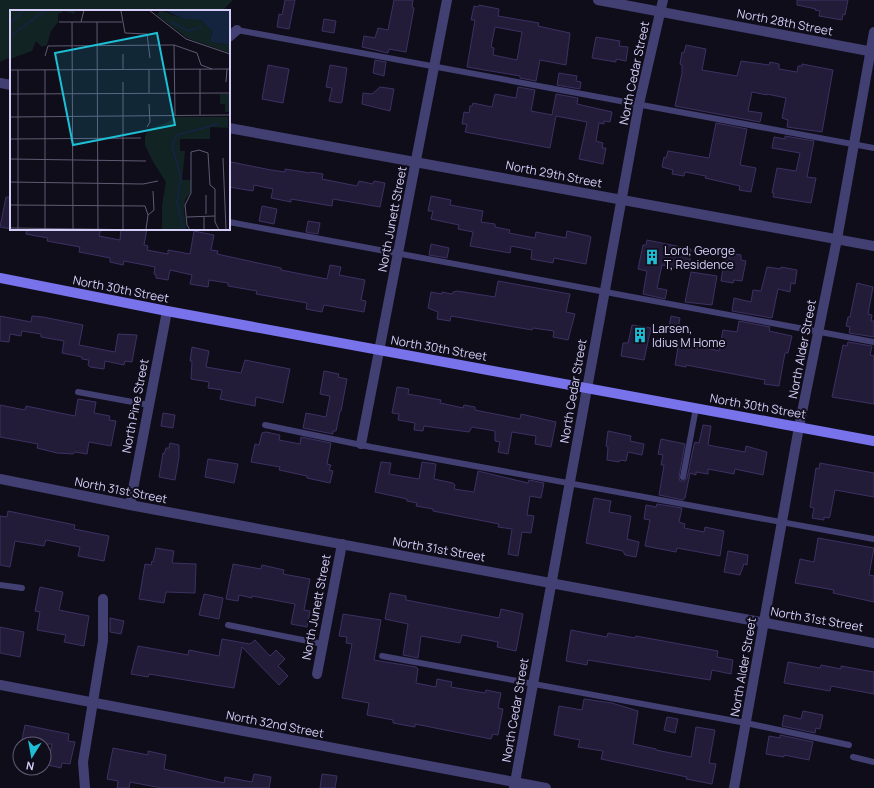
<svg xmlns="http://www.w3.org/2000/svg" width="874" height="788" font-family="Manrope,sans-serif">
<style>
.green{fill:#112323}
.building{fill:#231c39;stroke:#3c3162;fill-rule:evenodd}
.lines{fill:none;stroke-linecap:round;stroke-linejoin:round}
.service{stroke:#423f73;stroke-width:6}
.minor{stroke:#423f73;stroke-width:10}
.tertiary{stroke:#423f73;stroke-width:10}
.secondary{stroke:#7872eb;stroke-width:10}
.labels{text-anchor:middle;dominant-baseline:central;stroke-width:4;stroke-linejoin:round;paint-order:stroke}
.street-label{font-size:12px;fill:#d4cef8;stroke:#100d1a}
.poi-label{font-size:12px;fill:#d4cef8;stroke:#100d1a;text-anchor:start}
.inset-river{fill:none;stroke:#14243e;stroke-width:2}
.inset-road{fill:none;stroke:#5e5a73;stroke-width:1}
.view{fill:#1ebed4;fill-opacity:0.15;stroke:#1ebed4;stroke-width:2}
.inset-edge{fill:none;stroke:#d4cef8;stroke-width:2}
</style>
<rect width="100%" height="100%" fill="#100d1a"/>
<polygon class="green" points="0,0 233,0 222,11 11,11 11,57 0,62"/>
<g class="building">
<polygon points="285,0 295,0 289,29 277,27 279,14 282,15"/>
<polygon points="394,0 413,0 412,7 414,8 406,52 389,49 388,53 362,47 364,36 375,38 378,28 388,30"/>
<polygon points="797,0 848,0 845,15 843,14 842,20 819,16 820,11 815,10 816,9 797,5"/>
<path d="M479,5L499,9L498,16L539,23L538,26L570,33L566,65L540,60L536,81L520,78V76L467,67L475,20H471L474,6L478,7ZM495,27L522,32L517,60L493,55L494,48L491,47Z"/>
<polygon points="324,19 336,21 334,33 322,31"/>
<polygon points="596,37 620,41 619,46 628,47 626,61 616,59 616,62 592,58"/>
<polygon points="686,45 706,49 702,70 737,76 741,61 769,65 770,62 779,64 779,69 797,72 798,66 802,66 802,64 833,70 822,132 787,127 788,120 782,118 786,98 767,94 767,95 752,92 748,111 762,113 760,122 675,106 682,73 682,65 680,64 682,52 684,53"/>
<polygon points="375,60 386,62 384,76 373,73"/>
<polygon points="268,65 289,69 283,103 262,99"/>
<polygon points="330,65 347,68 342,102 340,103 329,101 332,88 326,87"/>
<polygon points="559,73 577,76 576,81 581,82 580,89 557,85"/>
<polygon points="380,87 394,89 390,111 362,104 363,93 372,94"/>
<polygon points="518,87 535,90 531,111 552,115 556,94 578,98 577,104 612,112 610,122 604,121 604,124 599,123 596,141 603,143 602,148 606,148 603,164 579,159 587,122 556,116 550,148 465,132 467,124 462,124 464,112 469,113 470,106 472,106 473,103 492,107 495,94 516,98"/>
<polygon points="716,123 747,129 740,165 756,168 751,192 739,190 740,186 705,178 706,176 685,172 684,176 672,174 673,170 662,167 664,157 666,158 668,151 709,158"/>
<polygon points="785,136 814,141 807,177 816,178 811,203 773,197 774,193 772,193 777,168 796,171 800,153 772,148 774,137 785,139"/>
<polygon points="231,162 271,170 285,172 285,169 310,173 311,172 323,174 322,179 357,186 359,181 373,184 374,181 385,183 380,207 333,199 332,206 291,199 291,202 271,198 273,189 254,185 253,191 229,187 229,166"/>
<polygon points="431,196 451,200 450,205 483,211 481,222 495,224 495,227 510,230 509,233 535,238 536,232 566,238 567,231 589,236 591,237 586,264 554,258 553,263 531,259 532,250 511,246 510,253 470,246 473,232 458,229 459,225 431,219 433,211 428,211"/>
<polygon points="6,197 11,197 11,229 0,227"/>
<polygon points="262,206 277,209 274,224 259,221"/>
<polygon points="308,221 320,223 318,234 306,232"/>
<polygon points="27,229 101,229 99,236 120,240 121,229 147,229 144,245 148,246 147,250 168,254 168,250 190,254 194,231 214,235 211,250 218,251 217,254 281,268 281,270 327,279 330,265 341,267 339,275 365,280 361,300 366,301 364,312 324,305 322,312 306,309 307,303 256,294 257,291 228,286 228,283 209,280 208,287 190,284 192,275 170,270 168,280 156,278 156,275 154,274 155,267 124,261 123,265 110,262 110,258 79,252 80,247 47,241 48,238 26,234"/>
<polygon points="647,240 691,249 689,270 662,265 657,288 667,290 665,299 643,294 647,271 638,269 643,245 646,245"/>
<polygon points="431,244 449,248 447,258 429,255"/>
<polygon points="730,253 741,255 741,260 746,261 742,281 734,280 733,283 721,281 725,256 730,257"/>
<polygon points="767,267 781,269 781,267 797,270 795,284 791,283 790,292 778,289 772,318 732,311 734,298 751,302 753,290 761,291"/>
<polygon points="691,272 717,276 712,305 685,302"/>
<polygon points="498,281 570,294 566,312 575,314 568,340 553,337 554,331 533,328 532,330 451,316 450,321 437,319 438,312 428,308 431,292 442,294 442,292 452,294 453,292 457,291 495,297"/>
<polygon points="857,283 873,287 868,314 872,315 871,321 874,321 874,337 849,333 850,327 846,326 848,317 850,317"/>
<polygon points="0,316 31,322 32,316 43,317 83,325 79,345 115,352 118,334 137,335 132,362 125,361 124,365 105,361 104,369 90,367 88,365 89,360 82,359 82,357 62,353 64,341 41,337 41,334 22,331 21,336 10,334 9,342 0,341"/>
<polygon points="671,316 680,318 678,329 669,327"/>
<polygon points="739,321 770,327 769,331 792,336 788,353 785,353 779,386 764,384 765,380 686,365 686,367 675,365 679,341 719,351 723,330 737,332"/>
<polygon points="632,325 651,328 644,360 621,356 623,343 628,343"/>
<polygon points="848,342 872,346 870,355 874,356 874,404 832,397 843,345 847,346"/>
<polygon points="192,347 209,351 206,367 241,373 245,360 290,369 283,403 256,397 255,406 220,399 222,390 208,388 209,382 191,379 192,361 190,361"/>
<polygon points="324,371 339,374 338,377 347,379 341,411 340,411 336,431 333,431 333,434 303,428 306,413 326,417 330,396 320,394"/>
<polygon points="397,387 409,389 408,394 441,400 440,403 445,404 463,408 464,405 475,407 475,410 520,419 521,414 556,422 551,447 535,444 536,436 512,432 508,454 498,452 500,442 495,441 495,431 472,427 469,432 424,426 423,431 414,430 415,423 398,420 399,414 392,413"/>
<polygon points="78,399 96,402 94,413 110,416 109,420 116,421 111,446 89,442 87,454 75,452 73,454 57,453 37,448 38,444 0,437 0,405 25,410 26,406 75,416"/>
<polygon points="163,413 175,415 173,428 161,426"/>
<polygon points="703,425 711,426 708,445 745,452 746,446 767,452 763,475 735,469 734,474 708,469 708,474 696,472 696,475 690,473 685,498 683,500 659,495 664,465 661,465 663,455 658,454 661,439 685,444 679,477 680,481 684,481 687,478 694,445 695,442 699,443"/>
<polygon points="608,431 631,436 630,441 644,444 642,455 628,452 626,461 620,460 619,462 607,460 608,447 606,446"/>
<polygon points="266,432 280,435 279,440 300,444 301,437 331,443 327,464 331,465 329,470 333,471 330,483 307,478 307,476 279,470 280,467 251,462 255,444 259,445 262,433"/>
<polygon points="170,443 179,445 179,457 175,480 159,477 163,453 164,454 166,448 169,448"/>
<polygon points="208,459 238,464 234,483 205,477"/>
<polygon points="381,462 391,463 389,474 419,479 422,462 436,464 434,479 453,483 455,485 454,489 474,492 478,471 528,483 529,480 544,483 541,498 530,496 527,515 534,516 531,533 522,532 518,556 508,554 512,529 498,527 499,524 433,511 433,509 416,506 417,503 407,501 407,499 375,492"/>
<polygon points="820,463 874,473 874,497 835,490 830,516 829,518 824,517 824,520 812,518 814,508 810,507 816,468 819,469"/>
<polygon points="594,498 611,501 609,512 631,516 627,539 639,542 636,557 625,555 623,551 586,543"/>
<polygon points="657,504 682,508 679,522 685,524 684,528 704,532 705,527 724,531 720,556 677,548 676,552 645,546 650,520 644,519 646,505 656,507"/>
<polygon points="8,511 75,525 74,529 109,536 104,561 78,556 80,547 46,540 44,546 15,541 10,567 0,565 0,516 7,517"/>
<polygon points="818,538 874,548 869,575 874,576 874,602 833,593 834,590 795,583 800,559 814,562"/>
<polygon points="156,548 174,551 172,563 196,564 195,593 166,592 164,603 139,599 145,564 151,565 152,561 153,562"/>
<polygon points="728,551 748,555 747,565 744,564 740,575 724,572"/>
<polygon points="233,564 261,569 262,565 284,570 283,574 310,579 304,610 310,611 307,627 291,624 295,604 252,596 252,598 239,595 238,601 226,599"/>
<polygon points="40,587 63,592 59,610 89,616 84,646 64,642 66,635 37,630 40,612 35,611"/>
<polygon points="390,593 406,596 406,600 499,618 501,609 523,614 516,651 497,647 498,642 462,635 460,643 421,636 418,658 403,655 408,624 385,619"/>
<polygon points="204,594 223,598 219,619 199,615"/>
<polygon points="343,614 381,620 374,660 416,667 418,669 416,683 436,687 437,679 452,682 451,687 485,693 486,690 501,693 498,708 503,709 498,735 493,734 491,739 415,724 415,727 393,723 393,720 367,715 369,703 342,698 352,644 346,643 347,637 339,636"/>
<polygon points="110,618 124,621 121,634 110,632"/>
<polygon points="0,627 24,632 20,657 0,653"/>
<polygon points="571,630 607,637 608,633 635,638 636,636 718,651 717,657 733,660 731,674 712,670 710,680 588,660 587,665 566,661"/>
<polygon points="222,639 250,644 255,640 270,656 276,650 285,659 278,666 288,676 279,685 242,647 234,688 149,674 148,677 131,674 138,646 188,655 189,650 219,656"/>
<polygon points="788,662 820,668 821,665 841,669 841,666 874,672 874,694 831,686 830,691 784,683"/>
<polygon points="584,699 612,703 638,711 633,744 656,749 656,750 691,757 696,727 715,730 709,763 716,764 712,784 686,779 687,777 601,759 603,751 578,747 580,740 554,735 559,706 582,710"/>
<polygon points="803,711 823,715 820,729 816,728 815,733 782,726 784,715 801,719"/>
<polygon points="667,717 678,719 675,733 664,730"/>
<polygon points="25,725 69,734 68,741 75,742 70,764 62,763 61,768 48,765 52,744 21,744"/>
<polygon points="780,735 813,742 809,760 784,755 784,757 766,754 769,736 780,738"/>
<polygon points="113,748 148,755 148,751 166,755 164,769 224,783 225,777 252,782 254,774 271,777 269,788 162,788 130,782 129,788 117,788 118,781 107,779"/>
<polygon points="322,774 337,776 335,788 320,788"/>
</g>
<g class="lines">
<g class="service">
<polyline points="237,30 874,148"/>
<polyline points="229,222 874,342"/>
<polyline points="78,392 149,405"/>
<polyline points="265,425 371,447 874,539"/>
<polyline points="683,477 696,408"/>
<polyline points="0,585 22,588"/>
<polyline points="228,625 323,644"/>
<polyline points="382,656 746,723 849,745"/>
<polyline points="853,757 874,762"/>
</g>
<g class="minor">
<polyline points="598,0 874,52"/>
<polyline points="229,37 237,30"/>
<polyline points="0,83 11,85"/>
<polyline points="229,128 874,246"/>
<polyline points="361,444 447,0"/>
<polyline points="0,479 130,505 874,643"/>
<polyline points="130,505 167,311"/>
<polyline points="317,674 342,544"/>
<polyline points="0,685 546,788"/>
<polyline points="85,788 83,762 103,641 103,599"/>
<polyline points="514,788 639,104 663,0"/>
<polyline points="734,788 799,427"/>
</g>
<polyline class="tertiary" points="799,427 837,239 874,32"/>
<polyline class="secondary" points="0,278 167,311 874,441"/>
</g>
<defs>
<symbol id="building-bare" viewBox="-9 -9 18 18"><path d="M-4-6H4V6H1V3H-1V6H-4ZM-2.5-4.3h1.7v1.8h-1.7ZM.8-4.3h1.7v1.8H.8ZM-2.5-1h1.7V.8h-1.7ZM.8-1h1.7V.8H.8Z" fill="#1ebed4" stroke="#100d1a" stroke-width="2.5" paint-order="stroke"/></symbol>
</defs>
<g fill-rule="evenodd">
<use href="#building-bare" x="641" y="246" width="22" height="22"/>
<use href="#building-bare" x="629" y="324" width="22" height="22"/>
</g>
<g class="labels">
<g class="street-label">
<text transform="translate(785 22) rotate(11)">North 28th Street</text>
<text transform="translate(634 73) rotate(-78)">North Cedar Street</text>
<text transform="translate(554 174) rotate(11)">North 29th Street</text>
<text transform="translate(392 219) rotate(-79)">North Junett Street</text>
<text transform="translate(121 289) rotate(11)">North 30th Street</text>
<text transform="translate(439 348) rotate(10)">North 30th Street</text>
<text transform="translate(802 349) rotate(-79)">North Alder Street</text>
<text transform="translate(573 391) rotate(-80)">North Cedar Street</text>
<text transform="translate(135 406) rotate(-79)">North Pine Street</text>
<text transform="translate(758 406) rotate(10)">North 30th Street</text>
<text transform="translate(121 490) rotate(11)">North 31st Street</text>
<text transform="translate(439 549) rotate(10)">North 31st Street</text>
<text transform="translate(316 607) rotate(-79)">North Junett Street</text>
<text transform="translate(817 619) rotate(10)">North 31st Street</text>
<text transform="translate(743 667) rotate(-80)">North Alder Street</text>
<text transform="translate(515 710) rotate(-80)">North Cedar Street</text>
<text transform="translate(275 724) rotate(11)">North 32nd Street</text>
</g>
<g class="poi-label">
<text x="664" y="250">Lord, George<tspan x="664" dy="14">T, Residence</tspan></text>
<text x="652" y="328">Larsen,<tspan x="652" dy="14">Idius M Home</tspan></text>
</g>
</g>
<g transform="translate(10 10)">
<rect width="220" height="220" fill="#100d1a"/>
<path d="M4,0H64L65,4L54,1L48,4V12L41,21L37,35L32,37L26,31L22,41L0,49V2ZM150,0L174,9H189L202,20L200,32L220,35V43L177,28L147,5ZM210,84H220V102H215V94H210ZM166,107H218V118L200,117V129H170V141H175L172,170H181V182L175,190L174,201L177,220H152V195L156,172L142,150L135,135V126L139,119L156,113Z" fill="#112323"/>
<path d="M154,0H220V35L200,32L202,21L191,10L174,9Z" fill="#14243e"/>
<path class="inset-river" d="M161,12L178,21L191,17M0,13L14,0M0,26L36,0M173,220L167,191L171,167L162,136L167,125L208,114"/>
<path class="inset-road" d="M139,0L176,29L220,44M111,1L115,23L137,24L140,48M49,12H112M62,12L63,220M71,12L74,0M87,12L88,220M164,35L165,106M113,44V59M35,46L38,36L164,35L187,43L191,55L202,59M139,59V83M190,59V105M0,60L220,59M216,72L217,59M0,84L220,83M0,107L220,105M137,117L140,112L139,94M0,129L131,128M213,148L216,220M0,149L136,151M0,172L133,174L148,171M196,185V204M0,195L135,196L138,205L136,219M138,205L144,200L143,181M177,207L205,206M194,207V220M0,218L142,220M8,220V60M35,220V60M113,220V72M180,220L177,215L175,195L181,183V142L189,140L198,143L200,175L205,179V212L209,220"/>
<path class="view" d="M147,23L165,115L63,135L45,43Z"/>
<rect width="220" height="220" class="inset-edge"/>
</g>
<g transform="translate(32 756) rotate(191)"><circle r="19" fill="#100d1a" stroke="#5e5a73"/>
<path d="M0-3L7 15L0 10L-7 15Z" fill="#1ebed4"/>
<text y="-6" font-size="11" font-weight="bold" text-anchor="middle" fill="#d4cef8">N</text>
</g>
</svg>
